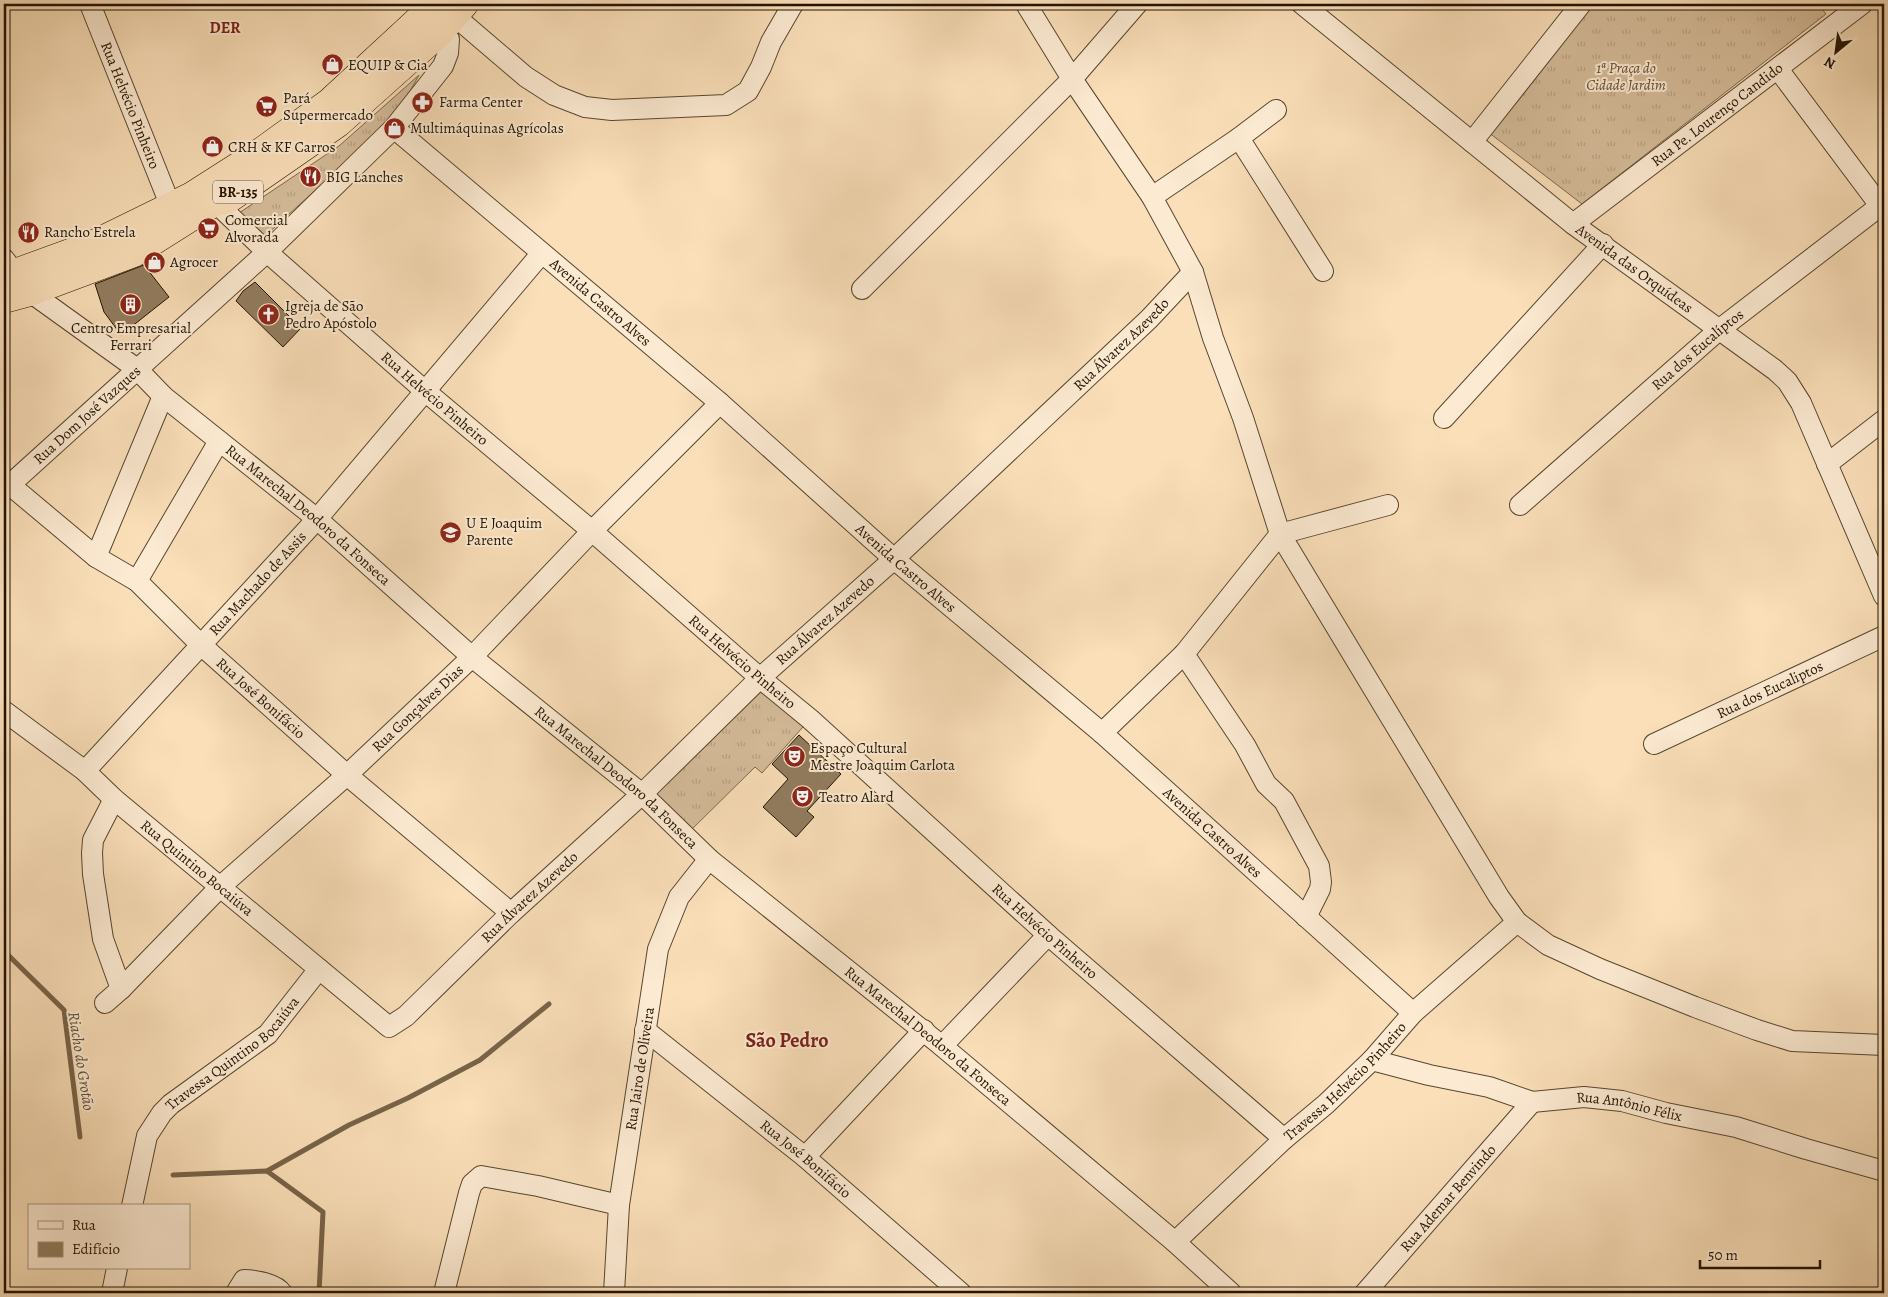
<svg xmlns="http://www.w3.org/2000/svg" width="1888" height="1297" font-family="Alegreya,serif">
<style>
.grass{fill:url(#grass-tufts);stroke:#7c684d}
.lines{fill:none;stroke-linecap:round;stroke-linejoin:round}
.stream{stroke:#786449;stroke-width:5}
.building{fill:#927d60;stroke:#221300}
.minor-casing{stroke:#58462e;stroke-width:22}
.highway-casing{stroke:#221300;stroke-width:29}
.minor{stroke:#fcead2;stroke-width:20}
.highway{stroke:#fadfb9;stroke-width:28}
.labels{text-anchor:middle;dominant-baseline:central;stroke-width:4;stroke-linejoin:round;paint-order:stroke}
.shield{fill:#fcead2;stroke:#63543f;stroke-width:1}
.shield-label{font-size:14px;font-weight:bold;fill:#221300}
.poi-label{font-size:15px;fill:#221300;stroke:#fcead2;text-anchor:start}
.park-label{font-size:15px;font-style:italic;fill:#614e36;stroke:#fcead2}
.street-label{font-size:15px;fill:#221300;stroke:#fcead2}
.neighbourhood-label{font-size:16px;font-weight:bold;fill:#7a1f14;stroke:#fcead2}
.water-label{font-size:16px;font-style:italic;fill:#625037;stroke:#fcead2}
.district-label{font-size:20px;font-weight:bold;fill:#7a1f14;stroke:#fcead2}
</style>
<defs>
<pattern id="grass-tufts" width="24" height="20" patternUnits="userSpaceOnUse" patternTransform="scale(1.25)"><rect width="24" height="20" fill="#d5bc9a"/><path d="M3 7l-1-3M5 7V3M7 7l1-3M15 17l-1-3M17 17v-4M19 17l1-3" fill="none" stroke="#b7a183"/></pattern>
</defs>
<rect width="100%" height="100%" fill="#fadfb9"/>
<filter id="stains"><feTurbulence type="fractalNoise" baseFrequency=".004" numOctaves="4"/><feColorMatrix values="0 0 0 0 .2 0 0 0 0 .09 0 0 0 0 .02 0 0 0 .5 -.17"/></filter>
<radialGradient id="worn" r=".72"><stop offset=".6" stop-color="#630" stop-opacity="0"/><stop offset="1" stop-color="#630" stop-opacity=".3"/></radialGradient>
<g class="grass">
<polygon points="1592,4 1818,4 1826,14 1582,204 1488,132"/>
<polygon points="419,75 408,95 379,132 264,237 239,213 339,146"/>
<polygon points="760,678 810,719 762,773 755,767 686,835 642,794"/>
</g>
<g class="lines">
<g class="stream">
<polyline points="4,951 64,1010 80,1137"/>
<polyline points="267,1171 349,1125 408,1098 480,1060 549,1004"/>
<polyline points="173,1175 267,1171 323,1212 319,1293"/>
</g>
</g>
<g class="building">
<polygon points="144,265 169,297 121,335 104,312 95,284"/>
<polygon points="255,282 301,328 283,347 236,301 243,291"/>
<polygon points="799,735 841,774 807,811 814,817 796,837 763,807 788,779 772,764"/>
</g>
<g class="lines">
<defs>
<g id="minor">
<path id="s1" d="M90,4L171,207"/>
<polyline points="1026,4 1072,79 1152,197 1193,272 1213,338 1243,418 1280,534 1499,897 1517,922 1548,945 1600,969 1695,1007 1757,1030 1792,1041 1884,1045"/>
<path id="s2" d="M1302,4L1573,224L1775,370L1787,381L1801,403L1884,596"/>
<polyline points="444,7 526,77 554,95 585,107 612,110 726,105 748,91 761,67 771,42 793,4"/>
<polyline points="1778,69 1884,211"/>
<path id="s3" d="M394,128L720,403L894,559L1102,733L1413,1013"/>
<polyline points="1239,138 1323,271"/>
<polyline points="1472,142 1581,4"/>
<polyline points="1152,197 1239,138 1276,110"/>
<path id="s4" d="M206,200L215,202L267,252L425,391L592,531L760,678L810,719L1048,935L1284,1139"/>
<path id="s5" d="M1573,224L1862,4"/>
<path id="s6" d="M4,259L30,292L137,369L163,396L317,519L472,657L642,794L709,859L942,1046L1175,1242L1231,1293"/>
<polyline points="862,289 1072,79 1137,4"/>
<polyline points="1444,418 1603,244"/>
<polyline points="1827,464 1884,420"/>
<path id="s7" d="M10,485L96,557L137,581L200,644L347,775L511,913"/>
<path id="s8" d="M4,490L267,252L394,128L443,66L448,53L449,39L433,23"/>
<path id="s9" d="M1520,505L1720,329L1884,203"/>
<polyline points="96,557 163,396"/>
<polyline points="137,581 219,441"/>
<polyline points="1184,654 1245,745 1266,784 1284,801 1319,866 1321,882 1320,889 1306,917"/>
<path id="s10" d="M4,711L85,771L114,799L389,1027L406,1016L511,913L642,794L760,678L894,559L1149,319L1193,272"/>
<polyline points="1102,733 1184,654 1280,534 1388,505"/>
<path id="s11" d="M1654,744L1884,636"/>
<path id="s12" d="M85,771L317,519L541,254"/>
<polyline points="114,799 93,840 92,853 93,874 103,939 121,989"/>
<path id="s13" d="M105,1003L121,989L221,886L347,775L472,657L592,531L720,403"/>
<path id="s14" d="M645,1030L805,1157L961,1293"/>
<polyline points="942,1046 1048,935"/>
<path id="s15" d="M1372,1060L1429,1075L1489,1087L1532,1102L1584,1097L1622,1101L1666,1113L1736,1127L1806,1149L1884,1171"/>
<polyline points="805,1157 924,1030"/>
<path id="s16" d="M132,1206L147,1136L162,1113L171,1104L268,1034L319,969"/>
<path id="s17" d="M1175,1242L1284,1139L1326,1104L1372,1060L1413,1013L1517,922"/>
<polyline points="112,1293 117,1268"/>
<path d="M236,1293L244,1280C255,1280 276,1284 282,1293"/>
<polyline points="444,1293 469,1193 472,1184 481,1176 538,1186 619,1205"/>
<path id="s18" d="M614,1293L619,1205L658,949L679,897L709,859"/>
<path id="s19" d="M1365,1293L1532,1102"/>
</g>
<g id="highway">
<polyline points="4,277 92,245 192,196 261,152 330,102 436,4"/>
<polyline points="4,299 30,292 134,253 215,202 227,200 338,123 441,31 464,4"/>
</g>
</defs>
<use href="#minor" class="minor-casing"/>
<use href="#highway" class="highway-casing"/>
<use href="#minor" class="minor"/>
<use href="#highway" class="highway"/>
</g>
<defs>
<symbol id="shop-disc" viewBox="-11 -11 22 22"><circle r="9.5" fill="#8f2418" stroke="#fcead2"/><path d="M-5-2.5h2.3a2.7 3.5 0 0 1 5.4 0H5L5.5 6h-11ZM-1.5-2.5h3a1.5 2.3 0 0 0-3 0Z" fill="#fff"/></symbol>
<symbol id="pharmacy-disc" viewBox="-11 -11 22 22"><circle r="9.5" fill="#8f2418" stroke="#fcead2"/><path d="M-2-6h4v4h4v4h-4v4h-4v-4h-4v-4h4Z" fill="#fff"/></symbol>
<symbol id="supermarket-disc" viewBox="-11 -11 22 22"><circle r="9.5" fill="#8f2418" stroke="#fcead2"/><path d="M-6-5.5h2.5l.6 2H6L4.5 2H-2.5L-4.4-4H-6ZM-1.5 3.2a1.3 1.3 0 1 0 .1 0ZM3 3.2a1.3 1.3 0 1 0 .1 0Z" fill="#fff"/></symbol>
<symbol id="restaurant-disc" viewBox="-11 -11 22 22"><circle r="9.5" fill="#8f2418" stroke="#fcead2"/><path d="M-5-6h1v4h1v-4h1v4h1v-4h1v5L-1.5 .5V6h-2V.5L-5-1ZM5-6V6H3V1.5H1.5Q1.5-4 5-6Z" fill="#fff"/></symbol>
<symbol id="building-disc" viewBox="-11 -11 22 22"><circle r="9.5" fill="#8f2418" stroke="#fcead2"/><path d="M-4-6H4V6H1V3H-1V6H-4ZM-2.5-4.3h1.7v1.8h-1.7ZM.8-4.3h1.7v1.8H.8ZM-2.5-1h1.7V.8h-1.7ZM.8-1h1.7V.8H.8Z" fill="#fff"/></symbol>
<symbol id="church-disc" viewBox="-11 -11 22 22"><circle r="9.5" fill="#8f2418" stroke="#fcead2"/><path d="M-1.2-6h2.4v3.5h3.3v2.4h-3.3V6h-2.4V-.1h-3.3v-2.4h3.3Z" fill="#fff"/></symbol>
<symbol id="school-disc" viewBox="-11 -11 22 22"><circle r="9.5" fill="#8f2418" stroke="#fcead2"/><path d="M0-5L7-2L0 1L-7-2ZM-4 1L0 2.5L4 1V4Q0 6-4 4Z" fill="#fff"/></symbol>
<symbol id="theatre-disc" viewBox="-11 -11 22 22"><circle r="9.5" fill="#8f2418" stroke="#fcead2"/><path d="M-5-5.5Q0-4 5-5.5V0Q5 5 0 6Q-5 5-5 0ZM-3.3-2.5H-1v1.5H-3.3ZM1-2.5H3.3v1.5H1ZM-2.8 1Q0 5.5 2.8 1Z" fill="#fff"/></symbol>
</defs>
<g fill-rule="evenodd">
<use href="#shop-disc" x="320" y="52" width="25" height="25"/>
<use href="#pharmacy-disc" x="410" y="90" width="25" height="25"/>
<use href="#supermarket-disc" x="254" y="94" width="25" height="25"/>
<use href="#shop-disc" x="382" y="116" width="25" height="25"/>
<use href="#shop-disc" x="200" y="134" width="25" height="25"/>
<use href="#restaurant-disc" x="298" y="164" width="25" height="25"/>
<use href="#supermarket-disc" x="196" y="216" width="25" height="25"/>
<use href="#restaurant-disc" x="16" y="220" width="25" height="25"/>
<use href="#shop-disc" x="142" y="250" width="25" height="25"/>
<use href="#building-disc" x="118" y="292" width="25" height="25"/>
<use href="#church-disc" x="256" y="302" width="25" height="25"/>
<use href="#school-disc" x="438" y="520" width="25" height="25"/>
<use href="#theatre-disc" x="782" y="744" width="25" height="25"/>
<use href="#theatre-disc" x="790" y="784" width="25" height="25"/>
</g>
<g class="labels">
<rect class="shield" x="213" y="180.5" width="50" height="23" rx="4"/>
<g class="shield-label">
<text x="238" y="192">BR-135</text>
</g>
<g class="poi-label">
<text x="348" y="65">EQUIP &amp; Cia</text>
<text x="283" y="98">Pará<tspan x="283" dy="17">Supermercado</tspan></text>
<text x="439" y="102">Farma Center</text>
<text x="410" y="128">Multimáquinas Agrícolas</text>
<text x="228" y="147">CRH &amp; KF Carros</text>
<text x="326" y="177">BIG Lanches</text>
<text x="225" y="220">Comercial<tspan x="225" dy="17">Alvorada</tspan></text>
<text x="44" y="232">Rancho Estrela</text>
<text x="170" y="262">Agrocer</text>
<text x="285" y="306">Igreja de São<tspan x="285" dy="17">Pedro Apóstolo</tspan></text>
<text x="131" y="328" text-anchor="middle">Centro Empresarial<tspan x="131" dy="17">Ferrari</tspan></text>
<text x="466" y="523">U E Joaquim<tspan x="466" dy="17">Parente</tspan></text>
<text x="810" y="748">Espaço Cultural<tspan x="810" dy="17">Mestre Joaquim Carlota</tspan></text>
<text x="819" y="797">Teatro Alard</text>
</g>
<g class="park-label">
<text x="1626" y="68">1ª Praça do<tspan x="1626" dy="17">Cidade Jardim</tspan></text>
</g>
<g class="street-label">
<text stroke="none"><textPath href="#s1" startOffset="109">Rua Helvécio Pinheiro</textPath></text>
<text stroke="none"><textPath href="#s5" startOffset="181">Rua Pe. Lourenço Candido</textPath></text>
<text stroke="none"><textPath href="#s2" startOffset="425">Avenida das Orquídeas</textPath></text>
<text stroke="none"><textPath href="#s3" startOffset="270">Avenida Castro Alves</textPath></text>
<text stroke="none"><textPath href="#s10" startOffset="1500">Rua Álvarez Azevedo</textPath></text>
<text stroke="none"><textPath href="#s9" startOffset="236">Rua dos Eucalíptos</textPath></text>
<text stroke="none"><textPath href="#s4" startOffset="304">Rua Helvécio Pinheiro</textPath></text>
<text stroke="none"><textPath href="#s8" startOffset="112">Rua Dom José Vazques</textPath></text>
<text stroke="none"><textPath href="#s6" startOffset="399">Rua Marechal Deodoro da Fonseca</textPath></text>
<text stroke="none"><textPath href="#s3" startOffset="675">Avenida Castro Alves</textPath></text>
<text stroke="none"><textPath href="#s12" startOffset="255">Rua Machado de Assis</textPath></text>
<text stroke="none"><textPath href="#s10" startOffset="1095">Rua Álvarez Azevedo</textPath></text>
<text stroke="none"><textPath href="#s4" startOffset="709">Rua Helvécio Pinheiro</textPath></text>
<text stroke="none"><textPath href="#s11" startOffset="128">Rua dos Eucaliptos</textPath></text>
<text stroke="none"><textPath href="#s7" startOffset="330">Rua José Bonifácio</textPath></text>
<text stroke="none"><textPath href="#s13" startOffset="430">Rua Gonçalves Dias</textPath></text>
<text stroke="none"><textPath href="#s6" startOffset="804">Rua Marechal Deodoro da Fonseca</textPath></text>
<text stroke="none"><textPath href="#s3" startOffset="1080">Avenida Castro Alves</textPath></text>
<text stroke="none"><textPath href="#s10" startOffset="249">Rua Quintino Bocaiúva</textPath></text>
<text stroke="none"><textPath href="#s10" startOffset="690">Rua Álvarez Azevedo</textPath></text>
<text stroke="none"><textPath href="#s4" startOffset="1114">Rua Helvécio Pinheiro</textPath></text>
<text stroke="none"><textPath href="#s6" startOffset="1209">Rua Marechal Deodoro da Fonseca</textPath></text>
<text stroke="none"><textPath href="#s16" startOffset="192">Travessa Quintino Bocaiúva</textPath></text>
<text stroke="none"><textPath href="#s18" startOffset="226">Rua Jairo de Oliveira</textPath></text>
<text stroke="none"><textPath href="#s17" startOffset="234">Travessa Helvécio Pinheiro</textPath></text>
<text stroke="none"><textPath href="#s15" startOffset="264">Rua Antônio Félix</textPath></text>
<text stroke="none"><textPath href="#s14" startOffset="206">Rua José Bonifácio</textPath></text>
<text stroke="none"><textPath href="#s19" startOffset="126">Rua Ademar Benvindo</textPath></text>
</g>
<g class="neighbourhood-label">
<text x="225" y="28">DER</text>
</g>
<g class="water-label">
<text transform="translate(81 1061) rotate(81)">Riacho do Grotão</text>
</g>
<g class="district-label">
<text x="787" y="1040">São Pedro</text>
</g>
</g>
<rect width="1888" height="1297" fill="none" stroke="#fadfb9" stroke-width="20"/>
<rect x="5" y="5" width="1878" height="1287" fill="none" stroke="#221300" stroke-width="2.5"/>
<rect x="10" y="10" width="1868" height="1277" fill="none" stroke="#221300"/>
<rect x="28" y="1204" width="162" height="65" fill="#fcead2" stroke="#a5947e"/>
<rect x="38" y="1221" width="25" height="8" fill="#fcead2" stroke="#a5947e"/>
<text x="72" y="1230" font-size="15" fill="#221300">Rua</text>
<rect x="38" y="1242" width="25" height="15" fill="#927d60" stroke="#a5947e"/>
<text x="72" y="1254" font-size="15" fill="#221300">Edifício</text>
<g transform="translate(1836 52) rotate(209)" stroke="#fcead2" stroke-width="4" paint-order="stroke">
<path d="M0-4L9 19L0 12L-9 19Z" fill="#221300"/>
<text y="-8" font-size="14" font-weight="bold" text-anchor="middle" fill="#221300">N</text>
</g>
<path d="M1700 1260v8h120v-8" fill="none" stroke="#221300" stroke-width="2.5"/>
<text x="1708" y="1260" font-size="15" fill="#221300" stroke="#fcead2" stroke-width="4" paint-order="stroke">50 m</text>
<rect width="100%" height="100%" filter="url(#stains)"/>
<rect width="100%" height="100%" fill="url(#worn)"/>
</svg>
